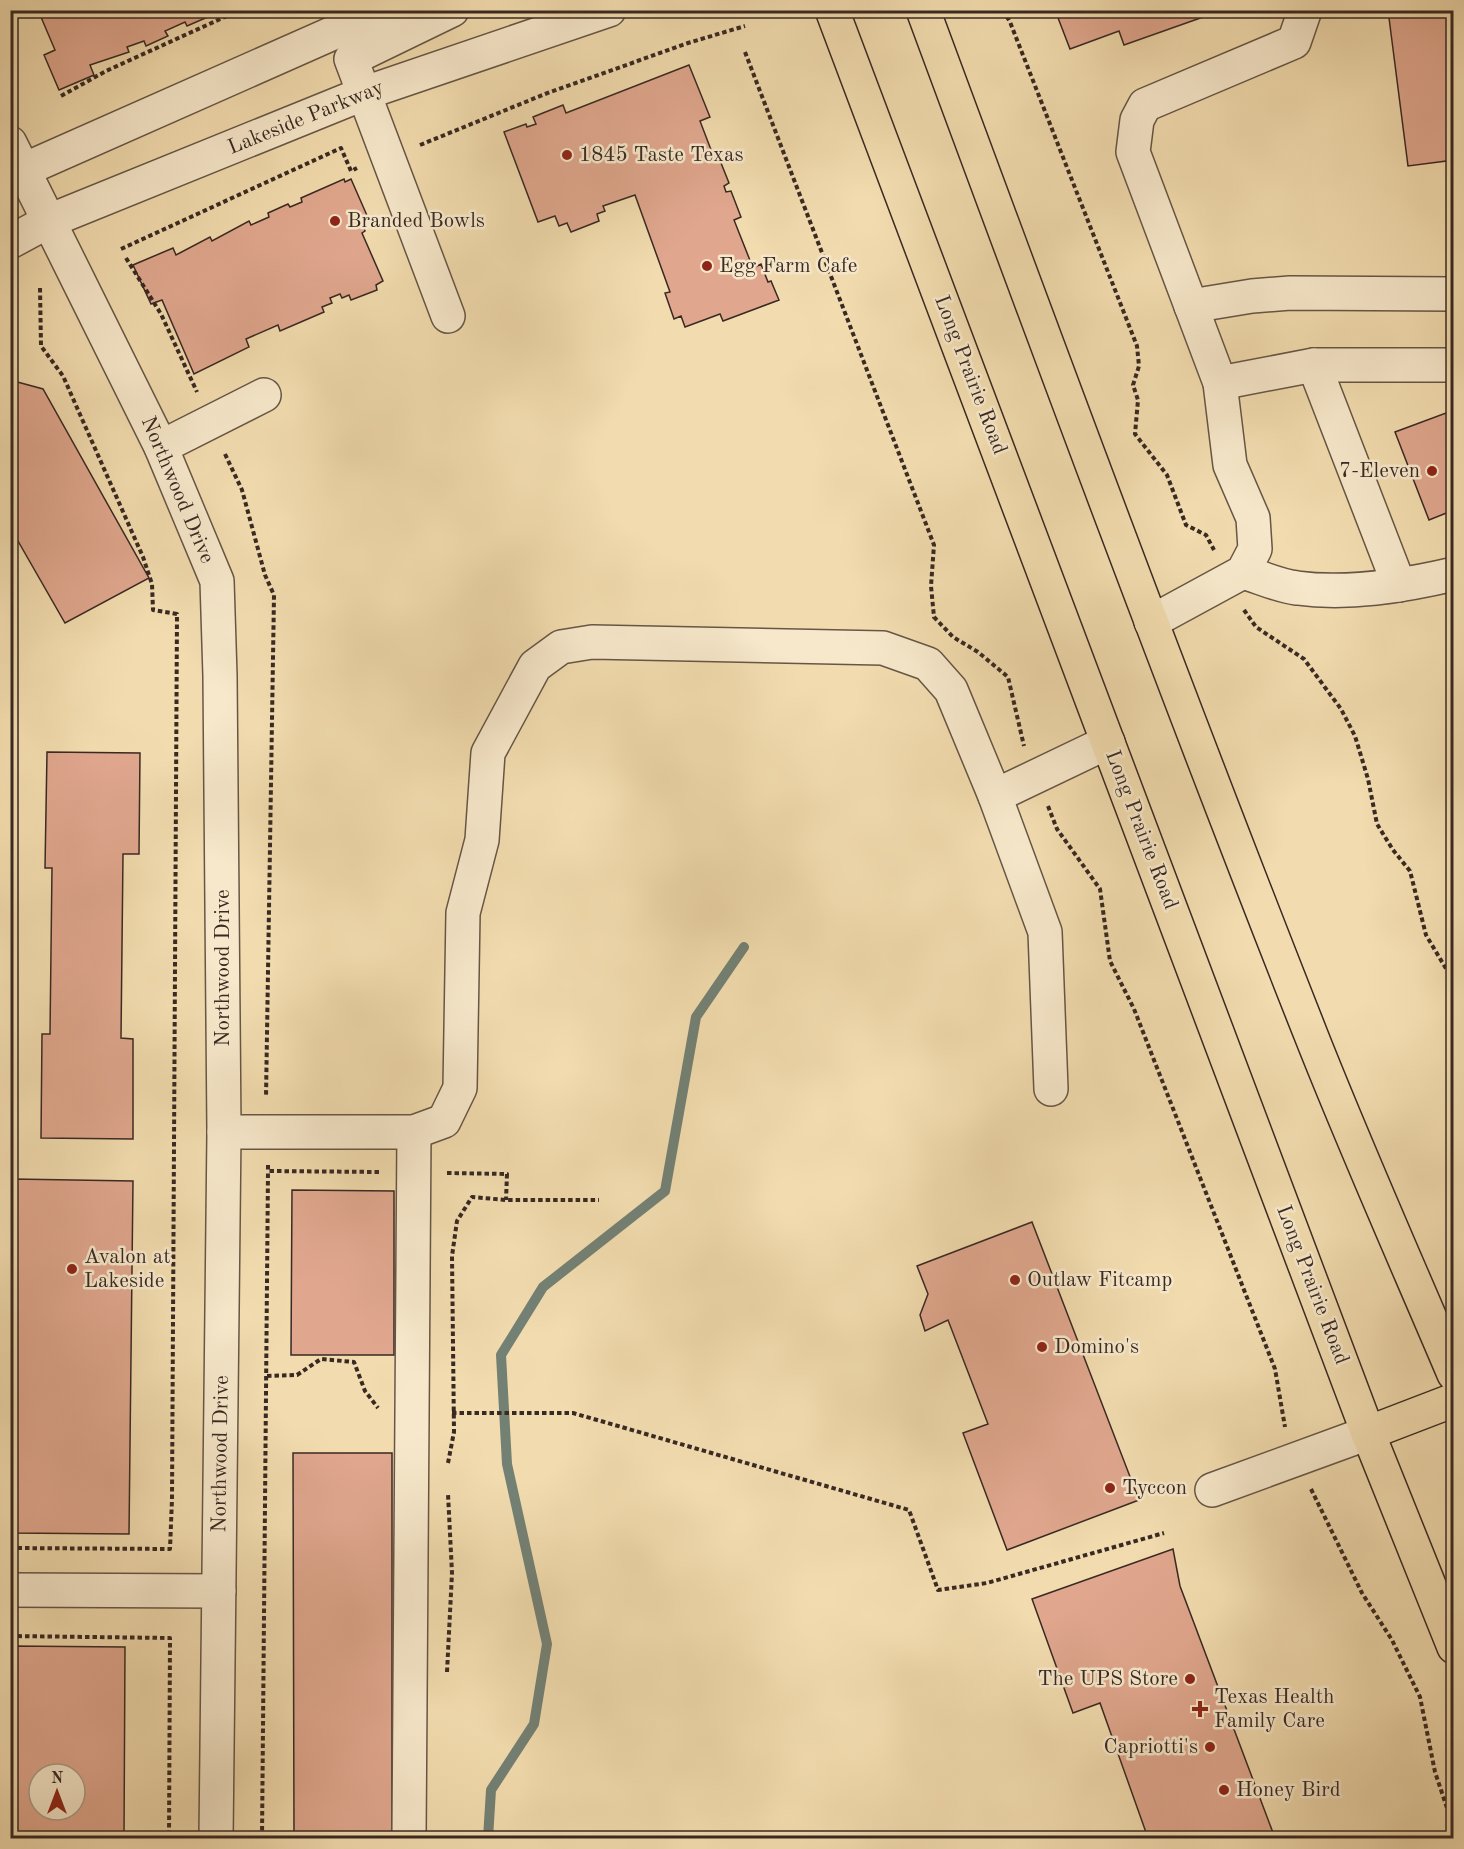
<svg xmlns="http://www.w3.org/2000/svg" width="1464" height="1849" font-family="'Old Standard TT',serif">
<style>
.lines{fill:none;stroke-linecap:round;stroke-linejoin:round}
.stream{stroke:#738175;stroke-width:10}
.building{fill:#e0a78e;stroke:#382923;stroke-width:1.5;fill-rule:evenodd}
.minor-casing{stroke:#665646;stroke-width:36}
.major-casing{stroke:#382923;stroke-width:36}
.path{stroke:#382923;stroke-width:4;stroke-dasharray:4.5 3;stroke-linecap:butt}
.minor{stroke:#f7e8cb;stroke-width:33}
.major{stroke:#f2dcaf;stroke-width:33}
.poi-dot{fill:#8f2418;stroke:#f7e8cb;stroke-width:2}
.labels{text-anchor:middle;dominant-baseline:central;stroke-width:5;stroke-linejoin:round;paint-order:stroke}
.street-label{font-size:21px;fill:#382923;stroke:#f7e8cb}
.poi-label{font-size:21px;fill:#382923;stroke:#f7e8cb;text-anchor:start}
</style>
<rect width="100%" height="100%" fill="#f2dcaf"/>
<filter id="stains"><feTurbulence type="fractalNoise" baseFrequency=".00333" numOctaves="4"/><feColorMatrix values="0 0 0 0 .2 0 0 0 0 .09 0 0 0 0 .02 0 0 0 .5 -.17"/></filter>
<radialGradient id="worn" r=".72"><stop offset=".6" stop-color="#630" stop-opacity="0"/><stop offset="1" stop-color="#630" stop-opacity=".3"/></radialGradient>
<g class="lines">
<polyline class="stream" points="488,1838 491,1790 534,1724 547,1644 507,1464 501,1355 543,1287 665,1191 696,1017 744,947"/>
</g>
<g class="building">
<polygon points="38,10 215,10 209,13 210,16 187,26 185,22 165,31 168,36 146,46 144,41 127,47 129,52 90,65 94,75 59,90 44,55 55,50"/>
<polygon points="1055,10 1223,10 1124,45 1119,31 1070,49"/>
<polygon points="1388,10 1454,10 1454,160 1408,166"/>
<polygon points="689,65 710,117 700,121 713,155 717,153 729,183 724,186 726,192 731,191 741,217 734,220 753,268 761,264 768,282 771,281 779,300 723,321 720,314 685,327 681,316 674,319 665,293 670,292 635,195 603,206 605,211 597,214 599,221 571,232 567,223 559,226 555,216 538,222 504,132 526,124 527,127 536,124 533,117 563,105 566,113"/>
<polygon points="344,179 345,182 351,179 369,220 362,223 365,231 362,233 383,281 376,285 377,290 351,300 349,295 342,298 340,294 330,298 332,303 322,307 324,312 280,331 278,325 246,339 249,347 194,374 162,300 151,304 133,265 173,248 176,255 210,237 212,241 249,221 251,225 269,217 268,213 288,204 290,207 302,202 301,198"/>
<polygon points="10,380 43,389 149,578 65,623 10,527"/>
<polygon points="1454,410 1454,510 1429,520 1395,432"/>
<polygon points="47,752 140,753 139,854 123,854 121,1038 133,1039 133,1139 41,1138 42,1034 50,1034 52,868 45,868"/>
<polygon points="13,1179 133,1181 129,1534 10,1533"/>
<polygon points="292,1190 394,1191 394,1355 291,1355"/>
<polygon points="1032,1222 1139,1500 1007,1550 963,1433 988,1424 948,1320 925,1331 920,1315 928,1294 917,1266"/>
<polygon points="293,1453 392,1453 392,1838 294,1838"/>
<polygon points="1173,1549 1180,1586 1275,1838 1148,1838 1100,1703 1073,1713 1032,1599"/>
<path d="M10,1646L125,1647L124,1838H10ZM39,1774H75V1810H39Z"/>
</g>
<g class="lines">
<defs>
<g id="minor">
<polyline points="10,143 161,447 217,581 220,676 224,1132 216,1838"/>
<polyline points="10,176 385,10"/>
<polyline points="10,242 49,221 365,93 609,10"/>
<polyline points="1191,306 1252,296 1290,293 1454,294"/>
<polyline points="448,316 351,59 452,10"/>
<polyline points="1314,365 1399,585"/>
<polyline points="1220,383 1314,365 1454,365"/>
<polyline points="161,447 264,395"/>
<path d="M1243,572C1260,577 1279,586 1297,588C1348,595 1403,586 1454,574"/>
<polyline points="1151,622 1243,572 1255,549 1253,518 1230,465 1220,383 1133,152 1137,120 1145,105 1294,42 1305,10"/>
<polyline points="1051,1089 1045,932 995,796 1108,742"/>
<polyline points="224,1132 414,1132 444,1121 460,1088 463,913 482,840 488,753 535,666 561,647 592,642 883,648 928,664 951,690 995,796"/>
<polyline points="1212,1490 1368,1433"/>
<polyline points="10,1590 219,1591"/>
<polyline points="409,1838 414,1132"/>
</g>
<g id="major">
<polyline points="832,10 1368,1433 1454,1647"/>
<path d="M923,10C1050,353 1177,696 1311,1035C1356,1149 1406,1261 1454,1374"/>
<polyline points="1368,1433 1454,1400"/>
</g>
</defs>
<use href="#minor" class="minor-casing"/>
<use href="#major" class="major-casing"/>
<g class="path">
<polyline points="1003,10 1010,22 1137,346 1139,366 1133,385 1138,400 1135,434 1167,475 1186,525 1206,535 1214,550"/>
<polyline points="745,52 934,545 931,586 934,617 953,637 978,652 1008,677 1024,746"/>
<polyline points="61,96 106,71 240,10"/>
<polyline points="420,145 545,94 688,43 745,26"/>
<polyline points="121,249 341,148 351,171 357,168"/>
<polyline points="126,258 161,314 197,392"/>
<polyline points="10,290 14,280"/>
<polyline points="225,454 242,490 265,575 274,595 266,1097"/>
<polyline points="1244,610 1256,627 1304,659 1341,709 1355,736 1368,779 1377,824 1393,850 1410,871 1426,935 1454,982"/>
<polyline points="1048,806 1057,829 1100,889 1110,961 1134,1009 1275,1369 1285,1427"/>
<polyline points="268,1165 268,1171 380,1172"/>
<polyline points="447,1173 507,1174 506,1200"/>
<polyline points="267,1376 297,1375 321,1359 354,1362 365,1391 378,1408"/>
<polyline points="452,1413 573,1413 909,1510 938,1590 987,1583 1164,1533"/>
<polyline points="448,1463 454,1432 452,1256 457,1221 472,1197 506,1200 599,1200"/>
<polyline points="1311,1489 1362,1593 1392,1640 1420,1697 1435,1772 1454,1829"/>
<polyline points="10,1548 170,1549 172,1499 177,614 153,610 152,584 143,557 63,376 41,346 40,288"/>
<polyline points="10,1636 170,1638 169,1838"/>
<polyline points="447,1672 452,1573 448,1494"/>
<polyline points="262,1838 268,1171"/>
</g>
<use href="#minor" class="minor"/>
<use href="#major" class="major"/>
</g>
<g class="poi-dot">
<circle cx="567" cy="155" r="6"/>
<circle cx="335" cy="221" r="6"/>
<circle cx="707" cy="266" r="6"/>
<circle cx="1432" cy="471" r="6"/>
<circle cx="72" cy="1269" r="6"/>
<circle cx="1015" cy="1280" r="6"/>
<circle cx="1042" cy="1347" r="6"/>
<circle cx="1110" cy="1488" r="6"/>
<circle cx="1190" cy="1679" r="6"/>
<path d="M1197 1700h6v6h6v6h-6v6h-6v-6h-6v-6h6z"/>
<circle cx="1210" cy="1747" r="6"/>
<circle cx="1224" cy="1790" r="6"/>
</g>
<g class="labels">
<g class="street-label">
<text transform="translate(306 118) rotate(-22)">Lakeside Parkway</text>
<text transform="translate(970 375) rotate(69)">Long Prairie Road</text>
<text transform="translate(177 490) rotate(67)">Northwood Drive</text>
<text transform="translate(1141 830) rotate(69)">Long Prairie Road</text>
<text transform="translate(223 968) rotate(-90)">Northwood Drive</text>
<text transform="translate(1312 1285) rotate(69)">Long Prairie Road</text>
<text transform="translate(221 1454) rotate(-89)">Northwood Drive</text>
</g>
<g class="poi-label">
<text x="579" y="155">1845 Taste Texas</text>
<text x="347" y="221">Branded Bowls</text>
<text x="719" y="266">Egg Farm Cafe</text>
<text x="1420" y="471" text-anchor="end">7-Eleven</text>
<text x="84" y="1257">Avalon at<tspan x="84" dy="24">Lakeside</tspan></text>
<text x="1027" y="1280">Outlaw Fitcamp</text>
<text x="1054" y="1347">Domino's</text>
<text x="1122" y="1488">Tyccon</text>
<text x="1178" y="1679" text-anchor="end">The UPS Store</text>
<text x="1214" y="1697">Texas Health<tspan x="1214" dy="24">Family Care</tspan></text>
<text x="1198" y="1747" text-anchor="end">Capriotti's</text>
<text x="1236" y="1790">Honey Bird</text>
</g>
</g>
<rect width="1464" height="1849" fill="none" stroke="#f2dcaf" stroke-width="36"/>
<rect x="12" y="12" width="1440" height="1825" fill="none" stroke="#382923" stroke-width="3"/>
<rect x="18" y="18" width="1428" height="1813" fill="none" stroke="#382923" stroke-width="1.5"/>
<g transform="translate(57 1792)"><circle r="28" fill="#f7e8cb" stroke="#ab9c88" stroke-width="1.5"/>
<path d="M0-4.5L10 22L0 15L-10 22Z" fill="#8f2418"/>
<text y="-9" font-size="16" font-weight="bold" text-anchor="middle" fill="#382923">N</text>
</g>
<rect width="100%" height="100%" filter="url(#stains)"/>
<rect width="100%" height="100%" fill="url(#worn)"/>
</svg>
